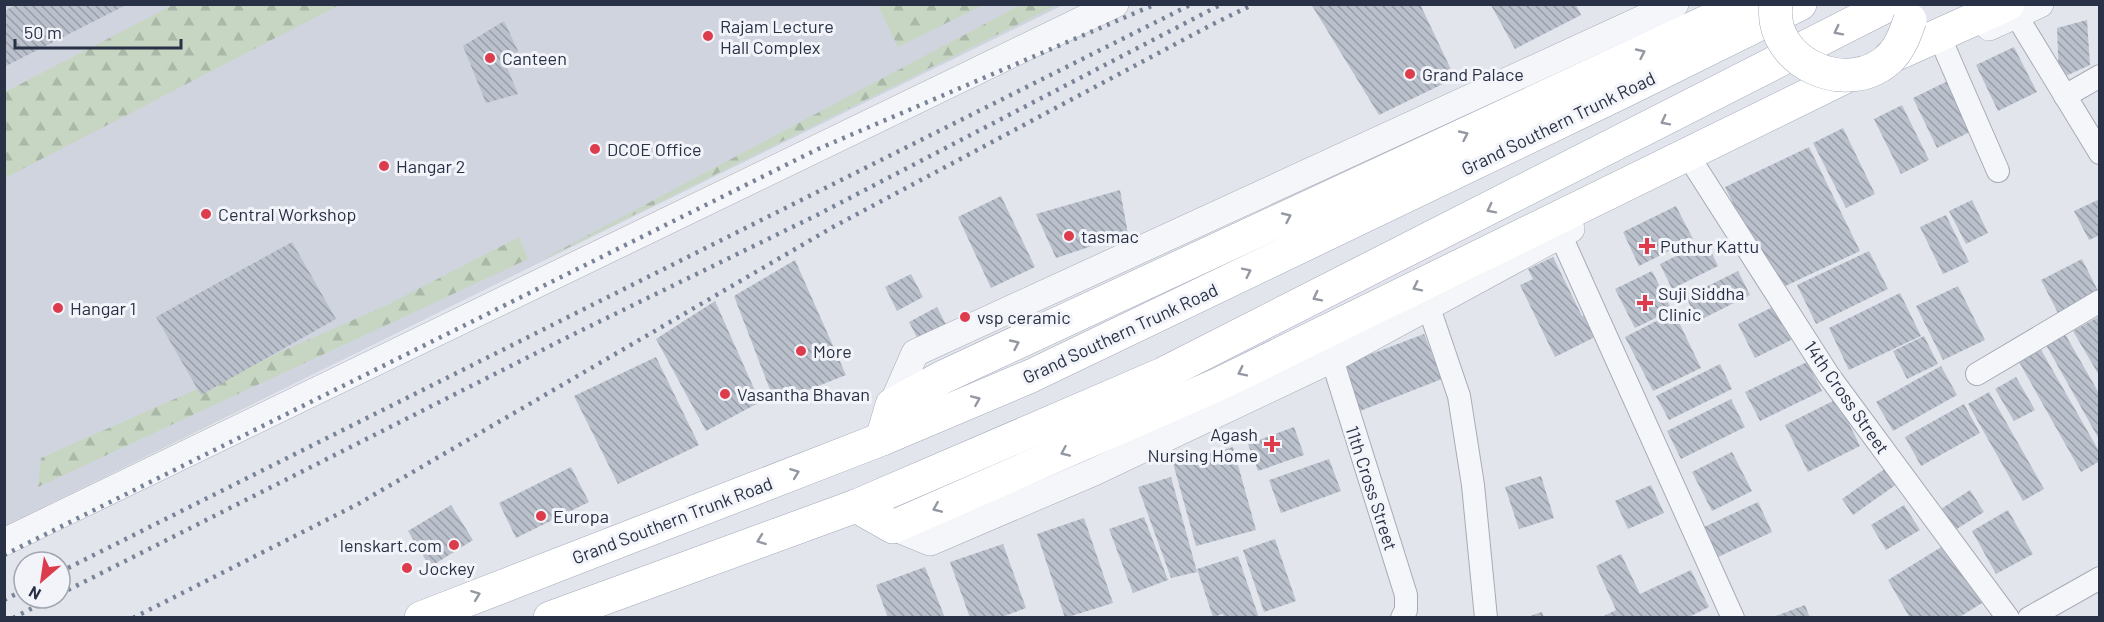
<svg xmlns="http://www.w3.org/2000/svg" width="2104" height="622" font-family="Barlow,sans-serif">
<style>
.built{fill:#d0d4de}
.forest{fill:url(#forest-firs)}
.building{fill:url(#building-back-hatch)}
.lines{fill:none;stroke-linecap:round;stroke-linejoin:round}
.minor-casing{stroke:#a6abb7;stroke-width:24}
.tertiary-casing{stroke:#a6abb7;stroke-width:28}
.primary-casing{stroke:#a0a8b9;stroke-width:34}
.minor{stroke:#f5f6f9;stroke-width:22}
.tertiary{stroke:#f5f6f9;stroke-width:27}
.primary{stroke:#fff;stroke-width:33}
.rail{stroke:#798397;stroke-width:4.5;stroke-dasharray:3 6;stroke-linecap:butt}
.primary-bridge-casing{stroke:#a0a8b9;stroke-width:34;stroke-linecap:butt}
.primary-bridge{stroke:#fff;stroke-width:33}
.oneway{stroke:#9498a2}
.poi-dot{fill:#dc3c4b;stroke:#f2f4f9;stroke-width:2}
.labels{text-anchor:middle;dominant-baseline:central;stroke-width:6;stroke-linejoin:round;paint-order:stroke}
.poi-label{font-size:18px;fill:#283145;stroke:#f2f4f9;text-anchor:start}
.street-label{font-size:18px;fill:#283145;stroke:#f2f4f9}
</style>
<defs>
<pattern id="forest-firs" width="22" height="20" patternUnits="userSpaceOnUse" patternTransform="scale(1.5)"><rect width="22" height="20" fill="#c6d6c2"/><path d="M5 1l3.5 6h-7zM16 11l3.5 6h-7z" fill="#aab8a8"/></pattern>
<pattern id="building-back-hatch" width="6" height="6" patternUnits="userSpaceOnUse" patternTransform="scale(1.5)"><rect width="6" height="6" fill="#bbc1cc"/><path d="M-1 5l2 2M0 0l6 6M5-1l2 2" fill="none" stroke="#989da7"/></pattern>
</defs>
<rect width="100%" height="100%" fill="#e2e5ec"/>
<polygon class="built" points="5,5 1063,5 5,526"/>
<g class="forest">
<polygon points="175,4 339,5 5,178 5,92"/>
<polygon points="1022,4 1057,5 547,258 547,257"/>
<polygon points="878,5 983,5 898,47"/>
<polygon points="519,237 528,259 38,487 41,458 387,305"/>
</g>
<g class="building">
<polygon points="18,4 128,4 4,67 4,11"/>
<polygon points="1311,4 1420,4 1455,78 1379,115"/>
<polygon points="1491,5 1576,5 1581,15 1515,49"/>
<polygon points="2087,20 2090,65 2059,79 2057,28"/>
<polygon points="504,21 518,51 506,65 518,94 486,103 463,46"/>
<polygon points="2014,47 2037,92 1998,111 1976,65"/>
<polygon points="1954,78 1978,128 1937,148 1913,98"/>
<polygon points="1902,105 1929,160 1901,174 1874,119"/>
<polygon points="1843,128 1875,194 1846,208 1813,143"/>
<polygon points="1809,147 1860,251 1775,291 1725,187"/>
<polygon points="1120,190 1128,234 1056,258 1036,214"/>
<polygon points="1001,196 1035,267 991,288 958,217"/>
<polygon points="2100,199 2100,239 2098,236 2089,240 2074,211"/>
<polygon points="1972,200 1988,233 1966,244 1949,211"/>
<polygon points="1676,206 1693,239 1639,266 1623,232"/>
<polygon points="1946,215 1969,262 1943,274 1920,227"/>
<polygon points="1706,241 1718,266 1672,289 1660,264"/>
<polygon points="292,242 336,319 201,395 156,317"/>
<polygon points="1869,251 1888,289 1816,324 1797,285"/>
<polygon points="1553,257 1582,316 1585,315 1595,337 1555,357 1520,285 1533,279 1528,269"/>
<polygon points="2082,259 2100,295 2059,315 2041,280"/>
<polygon points="795,260 846,375 775,403 734,296"/>
<polygon points="1652,271 1672,310 1635,328 1615,289"/>
<polygon points="1738,271 1750,295 1698,321 1686,297"/>
<polygon points="911,274 923,297 897,311 885,287"/>
<polygon points="1958,286 1985,340 1943,360 1916,306"/>
<polygon points="1900,293 1921,336 1849,370 1829,328"/>
<polygon points="715,301 760,402 706,431 656,339"/>
<polygon points="1779,304 1795,338 1755,358 1738,324"/>
<polygon points="937,307 951,334 923,349 909,322"/>
<polygon points="1674,312 1701,368 1653,391 1625,337"/>
<polygon points="2100,316 2100,377 2073,331"/>
<polygon points="1424,334 1442,379 1360,411 1342,365"/>
<polygon points="2065,334 2100,395 2100,441 2046,345"/>
<polygon points="1924,336 1938,364 1907,379 1893,351"/>
<polygon points="2040,348 2100,453 2100,461 2081,472 2018,360"/>
<polygon points="656,357 699,445 618,484 574,396"/>
<polygon points="1807,362 1822,391 1760,421 1745,392"/>
<polygon points="1720,364 1732,389 1669,420 1656,396"/>
<polygon points="1941,366 1957,395 1893,431 1876,402"/>
<polygon points="2016,377 2035,410 2014,421 1995,389"/>
<polygon points="1989,392 2044,489 2023,501 1968,404"/>
<polygon points="1731,399 1745,427 1681,459 1667,431"/>
<polygon points="1837,399 1860,446 1808,472 1785,425"/>
<polygon points="1964,404 1980,433 1921,466 1905,437"/>
<polygon points="1294,427 1304,455 1258,471 1248,444"/>
<polygon points="1233,447 1256,530 1196,546 1173,463"/>
<polygon points="1732,452 1752,491 1712,511 1692,472"/>
<polygon points="1329,459 1341,491 1281,513 1269,480"/>
<polygon points="571,467 589,502 516,538 499,503"/>
<polygon points="1886,468 1897,484 1853,515 1842,499"/>
<polygon points="1541,476 1554,518 1519,529 1505,487"/>
<polygon points="1171,477 1197,572 1171,578 1138,487"/>
<polygon points="1651,485 1664,513 1628,529 1615,501"/>
<polygon points="1970,490 1984,512 1955,530 1941,509"/>
<polygon points="1758,502 1772,532 1718,557 1704,527"/>
<polygon points="451,505 473,540 430,567 408,531"/>
<polygon points="1904,505 1920,530 1886,550 1871,525"/>
<polygon points="2008,510 2033,554 1996,574 1972,531"/>
<polygon points="1144,517 1168,580 1133,593 1109,529"/>
<polygon points="1084,518 1113,603 1065,618 1037,534"/>
<polygon points="1275,539 1296,601 1264,612 1243,550"/>
<polygon points="1003,544 1026,608 999,618 970,618 950,562"/>
<polygon points="1946,544 1982,603 1958,618 1910,618 1888,580"/>
<polygon points="1621,554 1640,594 1691,570 1709,607 1687,618 1600,618 1616,610 1596,566"/>
<polygon points="1238,556 1259,618 1224,618 1223,614 1213,617 1197,569"/>
<polygon points="925,567 945,618 888,618 876,585"/>
<polygon points="1805,605 1810,618 1773,618 1773,617"/>
<polygon points="1542,612 1544,618 1527,618 1527,617"/>
</g>
<g class="lines">
<defs>
<g id="minor">
<polyline points="2016,15 2100,153"/>
<polyline points="1944,47 1998,171"/>
<polyline points="2065,96 2100,76"/>
<polyline points="1696,168 1829,376 2008,618"/>
<polyline points="1560,234 1733,618"/>
<polyline points="1428,305 1459,396 1473,485 1486,618"/>
<polyline points="1332,359 1406,595 1406,610 1402,618"/>
<polyline points="1977,374 2100,301"/>
<polyline points="2029,618 2100,578"/>
</g>
<g id="tertiary">
<polyline points="1989,27 2040,4"/>
<polyline points="892,405 915,353 1675,4"/>
<polyline points="893,527 930,542 1094,472 1332,359 1571,229"/>
<polyline points="4,542 1115,4"/>
</g>
<g id="primary">
<polyline points="1890,57 2008,4"/>
<polyline points="882,439 892,405 943,377 1745,4"/>
<polyline points="856,506 893,527 1219,384 1847,76"/>
<polyline points="421,618 882,439 1031,376 1622,92 1800,4"/>
<polyline points="550,618 856,506 1163,374 1890,4"/>
</g>
</defs>
<use href="#minor" class="minor-casing"/>
<use href="#tertiary" class="tertiary-casing"/>
<use href="#primary" class="primary-casing"/>
<use href="#minor" class="minor"/>
<use href="#tertiary" class="tertiary"/>
<use href="#primary" class="primary"/>
<g class="rail">
<polyline points="4,555 818,149 1156,4"/>
<polyline points="60,572 1192,4"/>
<polyline points="60,594 570,336 817,215 1222,4"/>
<polyline points="4,600 24,590"/>
<polyline points="13,618 52,598"/>
<polyline points="133,618 358,504 833,227 1211,25 1254,4"/>
</g>
<defs>
<path id="primary-bridge" d="M1776,4C1768,63 1849,99 1891,57C1901,46 1905,34 1910,20"/>
</defs>
<use href="#primary-bridge" class="primary-bridge-casing"/>
<use href="#primary-bridge" class="primary-bridge"/>
</g>
<defs><path id="oneway-chevron" d="M-2-3.5L2.5 0L-2 3.5" fill="none" stroke-width="1.6" stroke-linecap="round" stroke-linejoin="round" transform="scale(1.5)"/></defs>
<g class="oneway">
<use href="#oneway-chevron" transform="translate(1838 31) rotate(153)"/>
<use href="#oneway-chevron" transform="translate(1641 53) rotate(-25)"/>
<use href="#oneway-chevron" transform="translate(1665 121) rotate(153)"/>
<use href="#oneway-chevron" transform="translate(1464 135) rotate(-25)"/>
<use href="#oneway-chevron" transform="translate(1491 209) rotate(153)"/>
<use href="#oneway-chevron" transform="translate(1287 217) rotate(-25)"/>
<use href="#oneway-chevron" transform="translate(1247 272) rotate(-26)"/>
<use href="#oneway-chevron" transform="translate(1417 287) rotate(154)"/>
<use href="#oneway-chevron" transform="translate(1317 297) rotate(153)"/>
<use href="#oneway-chevron" transform="translate(1015 344) rotate(-25)"/>
<use href="#oneway-chevron" transform="translate(1242 372) rotate(154)"/>
<use href="#oneway-chevron" transform="translate(976 400) rotate(-23)"/>
<use href="#oneway-chevron" transform="translate(1065 452) rotate(156)"/>
<use href="#oneway-chevron" transform="translate(795 473) rotate(-21)"/>
<use href="#oneway-chevron" transform="translate(937 508) rotate(157)"/>
<use href="#oneway-chevron" transform="translate(761 540) rotate(160)"/>
<use href="#oneway-chevron" transform="translate(476 595) rotate(-21)"/>
</g>
<g class="poi-dot">
<circle cx="708" cy="36" r="6"/>
<circle cx="490" cy="58" r="6"/>
<circle cx="1410" cy="74" r="6"/>
<circle cx="595" cy="149" r="6"/>
<circle cx="384" cy="166" r="6"/>
<circle cx="206" cy="214" r="6"/>
<circle cx="1069" cy="236" r="6"/>
<path d="M1644 237h6v6h6v6h-6v6h-6v-6h-6v-6h6z"/>
<path d="M1642 294h6v6h6v6h-6v6h-6v-6h-6v-6h6z"/>
<circle cx="58" cy="308" r="6"/>
<circle cx="965" cy="317" r="6"/>
<circle cx="801" cy="351" r="6"/>
<circle cx="725" cy="394" r="6"/>
<path d="M1269 435h6v6h6v6h-6v6h-6v-6h-6v-6h6z"/>
<circle cx="541" cy="516" r="6"/>
<circle cx="454" cy="545" r="6"/>
<circle cx="407" cy="568" r="6"/>
</g>
<g class="labels">
<g class="poi-label">
<text x="720" y="26">Rajam Lecture<tspan x="720" dy="21">Hall Complex</tspan></text>
<text x="502" y="58">Canteen</text>
<text x="1422" y="74">Grand Palace</text>
<text x="607" y="149">DCOE Office</text>
<text x="396" y="166">Hangar 2</text>
<text x="218" y="214">Central Workshop</text>
<text x="1081" y="236">tasmac</text>
<text x="1660" y="246">Puthur Kattu</text>
<text x="1658" y="293">Suji Siddha<tspan x="1658" dy="21">Clinic</tspan></text>
<text x="70" y="308">Hangar 1</text>
<text x="977" y="317">vsp ceramic</text>
<text x="813" y="351">More</text>
<text x="737" y="394">Vasantha Bhavan</text>
<text x="1258" y="434" text-anchor="end">Agash<tspan x="1258" dy="21">Nursing Home</tspan></text>
<text x="553" y="516">Europa</text>
<text x="442" y="545" text-anchor="end">lenskart.com</text>
<text x="419" y="568">Jockey</text>
</g>
<g class="street-label">
<text transform="translate(1558 123) rotate(-26)">Grand Southern Trunk Road</text>
<text transform="translate(1120 333) rotate(-25)">Grand Southern Trunk Road</text>
<text transform="translate(1847 397) rotate(55)">14th Cross Street</text>
<text transform="translate(1372 488) rotate(72)">11th Cross Street</text>
<text transform="translate(672 520) rotate(-21)">Grand Southern Trunk Road</text>
</g>
</g>
<rect width="2104" height="622" fill="none" stroke="#283145" stroke-width="12"/>
<g transform="translate(42 580) rotate(209)"><circle r="28" fill="#f2f4f9" stroke="#a1a6b1" stroke-width="1.5"/>
<path d="M0-4.5L10 22L0 15L-10 22Z" fill="#dc3c4b"/>
<text y="-9" font-size="16" font-weight="bold" text-anchor="middle" fill="#283145">N</text>
</g>
<path d="M15 39v9h166v-9" fill="none" stroke="#283145" stroke-width="3"/>
<text x="24" y="39" font-size="18" fill="#283145" stroke="#f2f4f9" stroke-width="4.5" paint-order="stroke">50 m</text>
</svg>
